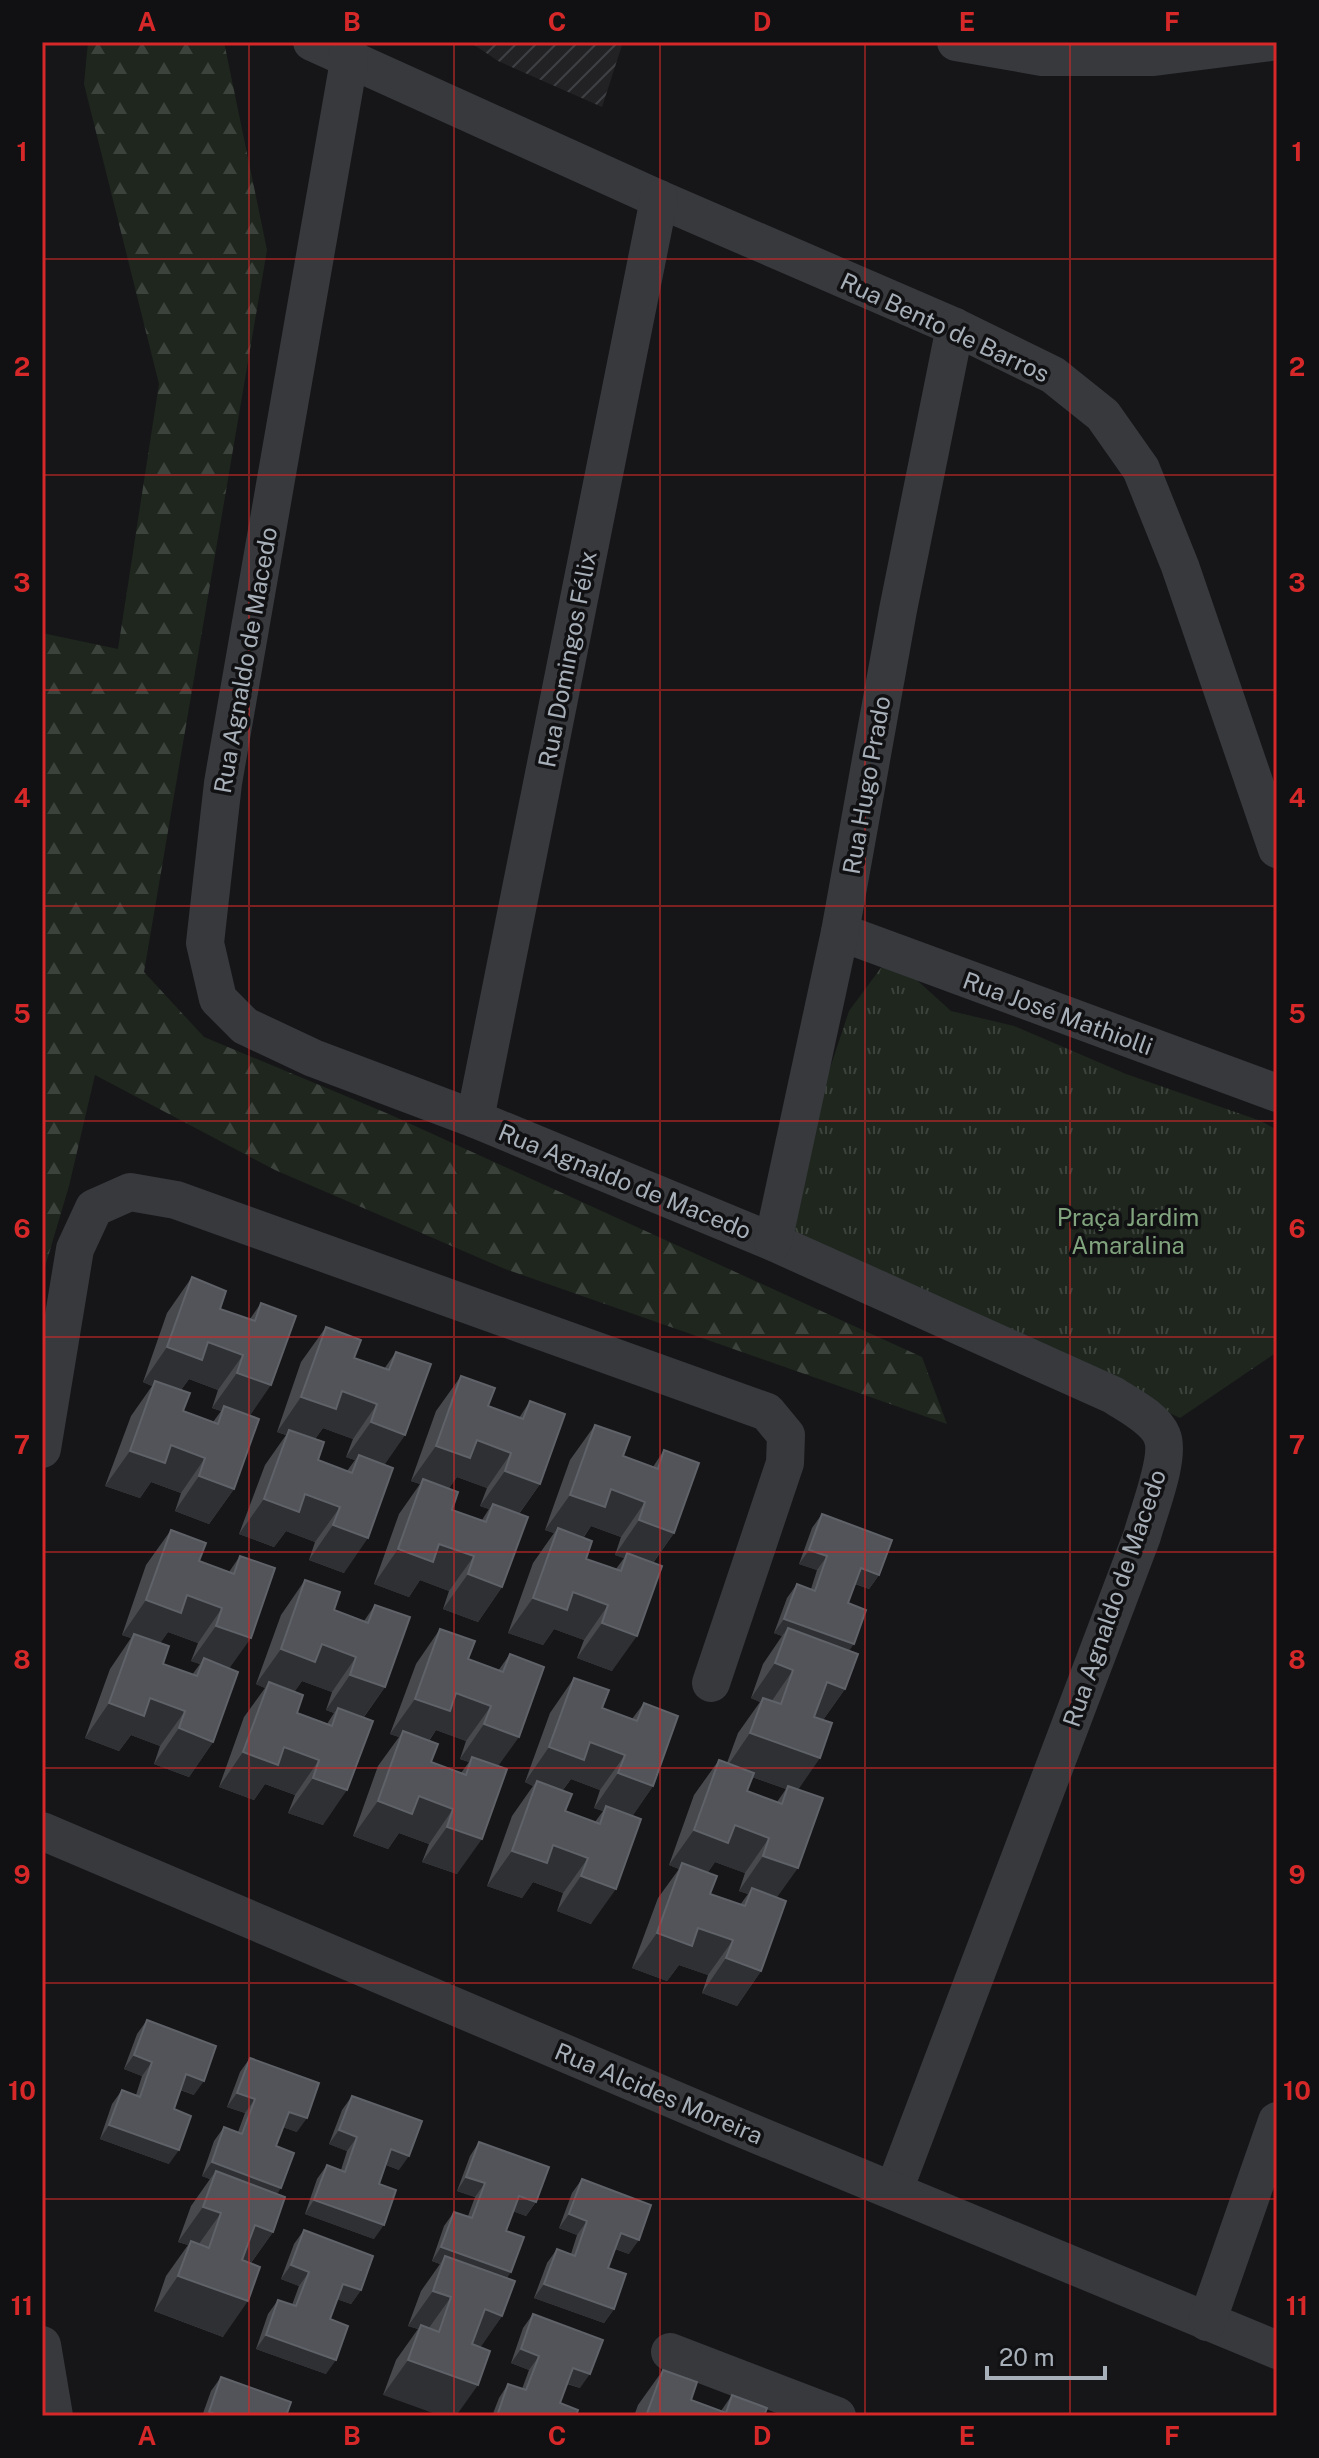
<svg xmlns="http://www.w3.org/2000/svg" width="1319" height="2458" font-family="'Public Sans',sans-serif">
<style>
.industrial{fill:url(#industrial-furrows)}
.forest{fill:url(#forest-firs)}
.park{fill:url(#park-tufts)}
.lines{fill:none;stroke-linecap:round;stroke-linejoin:round}
.minor{stroke:#37393d;stroke-width:38}
.wall{fill:#47494d;fill-rule:evenodd}
.shaded-wall{fill:#2f3033}
.building{fill:#525459;stroke:#5f6268;stroke-width:2}
.grid{fill:none;stroke:#d62828;stroke-width:2;stroke-opacity:0.55}
.labels{text-anchor:middle;dominant-baseline:central;stroke-width:7;stroke-linejoin:round;paint-order:stroke}
.street-label{font-size:24px;fill:#a7afb8;stroke:#111113}
.park-label{font-size:24px;fill:#81a47e;stroke:#111113}
.neatline{fill:none;stroke:#d62828;stroke-width:3}
.grid-label{font-size:26px;text-anchor:middle;font-weight:bold;fill:#d62828}
</style>
<defs>
<pattern id="industrial-furrows" width="10" height="10" patternUnits="userSpaceOnUse" patternTransform="scale(2)"><rect width="10" height="10" fill="#222225"/><path d="M-1 1l2-2M0 10L10 0M9 11l2-2" fill="none" stroke="#3f4043"/></pattern>
<pattern id="forest-firs" width="22" height="20" patternUnits="userSpaceOnUse" patternTransform="scale(2)"><rect width="22" height="20" fill="#1e261e"/><path d="M5 1l3.5 6h-7zM16 11l3.5 6h-7z" fill="#3c433d"/></pattern>
<pattern id="park-tufts" width="24" height="20" patternUnits="userSpaceOnUse" patternTransform="scale(2)"><rect width="24" height="20" fill="#1e261e"/><path d="M3 7l-1-3M5 7V3M7 7l1-3M15 17l-1-3M17 17v-4M19 17l1-3" fill="none" stroke="#3c433d"/></pattern>
</defs>
<rect width="100%" height="100%" fill="#161618"/>
<polygon class="industrial" points="470,42 623,42 602,107 498,61"/>
<polygon class="forest" points="88,42 224,42 267,250 144,972 204,1037 391,1115 922,1357 947,1424 505,1269 275,1170 95,1075 69,1186 42,1277 42,633 118,649 159,384 84,84"/>
<polygon class="park" points="883,965 909,973 951,1011 1014,1026 1126,1074 1261,1121 1277,1130 1277,1352 1180,1418 786,1235 819,1101 849,1011"/>
<g class="lines">
<g class="minor">
<polyline points="312,42 659,199 955,327 1053,375 1103,415 1141,469 1180,566 1277,849"/>
<path d="M347,42L349,61L223,783L205,943L218,999L245,1026L313,1058L475,1119L773,1242L1113,1395C1128,1405 1155,1418 1162,1436C1171,1457 1148,1513 1142,1536L894,2190"/>
<polyline points="956,42 1042,57 1154,57 1271,42"/>
<polyline points="840,932 1277,1093"/>
<polyline points="475,1119 659,199"/>
<polyline points="773,1242 840,932 898,610 955,327"/>
<polyline points="42,1449 75,1249 94,1208 130,1192 176,1200 767,1412 786,1435 785,1463 711,1683"/>
<polyline points="42,1831 736,2126 1277,2350"/>
<polyline points="1207,2322 1277,2121"/>
<polyline points="42,2345 54,2416"/>
<polyline points="670,2352 837,2416"/>
</g>
</g>
<g class="wall">
<path d="M192,1277L220,1309L250,1319L261,1303L250,1415L234,1489L209,1524L175,1511L181,1493L151,1482L140,1498L105,1486L131,1416L152,1386L143,1382L167,1313ZM189,1379L218,1390L212,1408L221,1411L213,1422L183,1411L181,1390Z"/>
<path d="M326,1327L354,1358L384,1369L396,1352L405,1435L384,1464L344,1573L309,1560L315,1542L286,1531L274,1547L239,1534L265,1465L286,1435L277,1432L301,1362ZM323,1428L353,1439L346,1457L355,1460L347,1471L318,1460L315,1439Z"/>
<path d="M461,1376L488,1406L519,1418L530,1401L540,1484L519,1514L502,1587L478,1622L443,1609L449,1591L420,1580L409,1597L374,1584L399,1514L420,1484L411,1481L436,1411ZM457,1477L487,1488L480,1506L489,1509L482,1520L452,1510L449,1488Z"/>
<path d="M595,1425L623,1456L653,1467L664,1450L674,1533L653,1563L612,1671L577,1658L584,1640L554,1629L543,1645L508,1633L533,1563L554,1533L545,1530L570,1460ZM591,1526L621,1537L615,1555L624,1558L616,1569L586,1559L584,1537Z"/>
<path d="M822,1514L879,1575L869,1589L855,1584L848,1603L849,1651L845,1689L823,1720L798,1789L761,1971L737,2006L702,1993L708,1975L679,1965L667,1981L632,1968L658,1898L679,1869L669,1865L694,1795L719,1760L727,1763L738,1733L760,1702L751,1698L763,1664L782,1636L774,1633L787,1598L797,1584L811,1589L817,1570L799,1564L812,1528ZM752,1777L786,1789L777,1802L747,1791ZM715,1862L745,1873L739,1891L748,1894L740,1905L710,1894L708,1872Z"/>
<path d="M171,1530L199,1561L229,1572L240,1556L230,1668L213,1742L189,1777L154,1764L160,1746L131,1735L119,1751L85,1738L110,1669L131,1638L122,1635L146,1565ZM168,1632L198,1643L191,1661L200,1664L192,1675L163,1664L160,1643Z"/>
<path d="M305,1580L334,1610L364,1621L375,1605L385,1687L364,1717L323,1825L288,1813L295,1795L265,1784L254,1800L219,1787L244,1717L265,1688L256,1684L281,1615ZM302,1681L332,1692L326,1710L334,1713L327,1724L297,1713L294,1692Z"/>
<path d="M440,1629L468,1659L498,1671L510,1654L498,1766L457,1874L422,1862L429,1844L399,1833L388,1849L353,1836L378,1766L399,1737L390,1734L416,1664ZM436,1730L466,1741L460,1759L469,1762L461,1773L431,1762L429,1741Z"/>
<path d="M574,1678L602,1708L632,1719L644,1703L653,1786L633,1815L591,1924L557,1911L563,1893L533,1882L522,1898L487,1886L512,1816L533,1786L525,1782L550,1713ZM571,1779L600,1790L594,1808L603,1811L595,1822L565,1811L563,1790Z"/>
<polygon points="147,2020 194,2095 180,2090 174,2109 169,2164 100,2139 112,2104 122,2090 136,2095 142,2076 124,2069 137,2034"/>
<polygon points="250,2058 297,2132 283,2127 276,2146 277,2194 273,2232 251,2263 223,2337 154,2311 166,2276 188,2245 178,2242 191,2206 210,2179 202,2176 214,2141 224,2127 238,2132 245,2113 227,2107 240,2072"/>
<polygon points="352,2096 399,2170 386,2165 379,2184 374,2239 305,2214 317,2179 327,2165 341,2170 347,2151 329,2144 342,2110"/>
<polygon points="479,2142 536,2202 526,2216 513,2211 506,2231 507,2278 502,2316 480,2347 383,2395 396,2360 418,2329 408,2326 421,2291 440,2264 432,2261 444,2226 454,2212 468,2216 475,2197 457,2191 470,2156"/>
<polygon points="582,2179 629,2254 615,2249 608,2268 614,2309 604,2323 534,2298 547,2263 557,2249 571,2254 577,2235 559,2228 572,2193"/>
<polygon points="304,2230 361,2290 351,2304 337,2299 330,2319 326,2374 256,2349 268,2314 278,2300 292,2305 299,2286 281,2279 294,2244"/>
<polygon points="533,2314 580,2388 567,2384 560,2403 576,2416 492,2416 499,2398 508,2384 522,2389 529,2370 511,2363 523,2328"/>
<polygon points="663,2370 691,2400 721,2411 732,2395 764,2416 634,2416 638,2405"/>
<polygon points="221,2377 286,2416 202,2416 211,2391"/>
</g>
<g class="shaded-wall">
<polygon points="208,1342 243,1355 218,1390 189,1379 177,1395 155,1381 152,1386 143,1382 167,1347"/>
<polygon points="237,1373 271,1385 247,1420 224,1406 221,1411 212,1408"/>
<polygon points="342,1391 377,1404 353,1439 323,1428 311,1444 289,1430 286,1435 277,1432 301,1397"/>
<polygon points="371,1422 405,1435 381,1470 359,1455 355,1460 346,1457"/>
<polygon points="477,1440 511,1453 487,1488 457,1477 446,1493 423,1479 420,1484 411,1481 436,1446"/>
<polygon points="171,1445 205,1458 181,1493 151,1482 140,1498 105,1486 130,1451"/>
<polygon points="505,1471 540,1484 515,1519 493,1504 489,1509 480,1506"/>
<polygon points="199,1476 234,1489 209,1524 175,1511"/>
<polygon points="611,1489 645,1502 621,1537 591,1526 580,1542 558,1528 554,1533 545,1530 570,1495"/>
<polygon points="305,1494 340,1507 315,1542 286,1531 274,1547 239,1534 264,1499"/>
<polygon points="639,1520 674,1533 649,1568 627,1553 624,1558 615,1555"/>
<polygon points="333,1525 368,1538 344,1573 309,1560"/>
<polygon points="439,1544 474,1556 449,1591 420,1580 409,1597 374,1584 398,1549"/>
<polygon points="809,1550 827,1556 817,1570 799,1564"/>
<polygon points="861,1568 879,1575 869,1589 851,1582"/>
<polygon points="468,1574 502,1587 478,1622 443,1609"/>
<polygon points="573,1592 608,1605 584,1640 554,1629 543,1645 508,1633 533,1598"/>
<polygon points="187,1595 222,1608 198,1643 168,1632 157,1648 134,1634 131,1638 122,1635 146,1600"/>
<polygon points="784,1619 854,1644 844,1658 788,1628 782,1636 774,1633"/>
<polygon points="602,1623 637,1636 612,1671 577,1658"/>
<polygon points="216,1626 251,1638 226,1673 204,1658 200,1664 191,1661"/>
<polygon points="322,1644 356,1657 332,1692 302,1681 291,1697 269,1682 265,1688 256,1684 281,1649"/>
<polygon points="775,1663 793,1670 769,1705 763,1698 760,1702 751,1698"/>
<polygon points="350,1675 385,1687 360,1722 338,1708 334,1713 326,1710"/>
<polygon points="827,1682 845,1689 820,1724 803,1717"/>
<polygon points="456,1693 491,1706 466,1741 436,1730 425,1746 403,1731 399,1737 390,1734 415,1699"/>
<polygon points="150,1698 185,1711 160,1746 131,1735 119,1751 85,1738 109,1703"/>
<polygon points="484,1724 519,1737 494,1772 472,1757 469,1762 460,1759"/>
<polygon points="179,1728 213,1742 189,1777 154,1764"/>
<polygon points="750,1733 820,1758 796,1793 788,1786 786,1789 726,1768"/>
<polygon points="590,1742 625,1755 600,1790 571,1779 559,1795 537,1781 533,1786 525,1782 549,1747"/>
<polygon points="284,1747 319,1760 295,1795 265,1784 254,1800 219,1787 243,1752"/>
<polygon points="618,1773 653,1786 629,1821 606,1806 603,1811 594,1808"/>
<polygon points="313,1778 347,1790 323,1825 288,1813"/>
<polygon points="419,1796 453,1809 429,1844 399,1833 388,1849 353,1836 378,1801"/>
<polygon points="735,1825 769,1838 745,1873 715,1862 704,1878 682,1863 679,1869 669,1865 694,1830"/>
<polygon points="447,1827 482,1839 457,1874 422,1862"/>
<polygon points="553,1845 588,1858 563,1893 533,1882 522,1898 487,1886 512,1851"/>
<polygon points="763,1856 798,1868 773,1903 752,1888 748,1894 739,1891"/>
<polygon points="581,1876 616,1889 591,1924 557,1911"/>
<polygon points="698,1928 733,1940 708,1975 679,1965 667,1981 632,1968 657,1933"/>
<polygon points="726,1958 761,1971 737,2006 702,1993"/>
<polygon points="134,2055 152,2062 142,2076 124,2069"/>
<polygon points="186,2074 204,2081 194,2095 176,2088"/>
<polygon points="237,2093 255,2099 245,2113 227,2107"/>
<polygon points="289,2112 307,2118 297,2132 279,2126"/>
<polygon points="109,2125 179,2150 169,2164 100,2139"/>
<polygon points="339,2130 357,2137 347,2151 329,2144"/>
<polygon points="391,2149 409,2156 399,2170 381,2163"/>
<polygon points="212,2162 281,2188 272,2202 216,2171 210,2179 202,2176"/>
<polygon points="466,2177 485,2183 475,2197 457,2191"/>
<polygon points="519,2196 536,2202 526,2216 509,2210"/>
<polygon points="314,2200 384,2225 374,2239 305,2214"/>
<polygon points="203,2207 221,2213 196,2248 191,2241 188,2245 178,2242"/>
<polygon points="569,2214 587,2221 577,2235 559,2228"/>
<polygon points="255,2225 273,2232 248,2267 230,2260"/>
<polygon points="621,2233 639,2240 629,2254 611,2247"/>
<polygon points="441,2247 511,2272 502,2286 445,2256 440,2264 432,2261"/>
<polygon points="291,2265 309,2272 299,2286 281,2279"/>
<polygon points="178,2276 248,2301 223,2337 154,2311"/>
<polygon points="343,2284 361,2290 351,2304 333,2298"/>
<polygon points="544,2284 614,2309 604,2323 534,2298"/>
<polygon points="433,2291 451,2297 426,2332 421,2325 418,2329 408,2326"/>
<polygon points="485,2309 502,2316 478,2351 460,2344"/>
<polygon points="266,2335 336,2360 326,2374 256,2349"/>
<polygon points="521,2349 539,2356 529,2370 511,2363"/>
<polygon points="408,2360 478,2385 456,2416 441,2416 383,2395"/>
<polygon points="573,2368 590,2374 580,2388 563,2382"/>
<polygon points="209,2412 222,2416 205,2416"/>
</g>
<g class="building">
<polygon points="192,1277 226,1291 220,1309 255,1321 261,1303 296,1316 271,1385 237,1373 243,1355 208,1342 202,1360 167,1347"/>
<polygon points="326,1327 361,1340 354,1358 389,1370 396,1352 431,1364 405,1435 371,1422 377,1404 342,1391 336,1409 301,1397"/>
<polygon points="461,1376 495,1388 488,1406 523,1419 530,1401 565,1414 540,1484 505,1471 511,1453 477,1440 470,1458 436,1446"/>
<polygon points="155,1381 190,1393 183,1411 218,1424 224,1406 259,1419 234,1489 199,1476 205,1458 171,1445 165,1463 130,1451"/>
<polygon points="595,1425 630,1437 623,1456 658,1469 664,1450 699,1463 674,1533 639,1520 645,1502 611,1489 605,1507 570,1495"/>
<polygon points="289,1430 324,1442 318,1460 352,1473 359,1455 393,1468 368,1538 333,1525 340,1507 305,1494 299,1512 264,1499"/>
<polygon points="423,1479 458,1492 452,1510 486,1522 493,1504 528,1517 502,1587 468,1574 474,1556 439,1544 433,1562 398,1549"/>
<polygon points="822,1514 892,1540 879,1575 861,1568 848,1603 866,1610 854,1644 784,1619 797,1584 815,1591 827,1556 809,1550"/>
<polygon points="558,1528 592,1541 586,1559 621,1571 627,1553 662,1566 637,1636 602,1623 608,1605 573,1592 567,1610 533,1598"/>
<polygon points="171,1530 206,1543 199,1561 234,1574 240,1556 275,1568 251,1638 216,1626 222,1608 187,1595 181,1613 146,1600"/>
<polygon points="305,1580 340,1592 334,1610 368,1623 375,1605 410,1617 385,1687 350,1675 356,1657 322,1644 315,1662 281,1649"/>
<polygon points="788,1628 858,1654 845,1689 827,1682 814,1717 832,1723 820,1758 750,1733 763,1698 781,1704 793,1670 775,1663"/>
<polygon points="440,1629 475,1641 468,1659 503,1672 510,1654 544,1667 519,1737 484,1724 491,1706 456,1693 450,1711 415,1699"/>
<polygon points="134,1634 169,1646 163,1664 197,1676 204,1658 238,1672 213,1742 179,1728 185,1711 150,1698 144,1716 109,1703"/>
<polygon points="574,1678 609,1690 602,1708 637,1721 644,1703 678,1716 653,1786 618,1773 625,1755 590,1742 584,1760 549,1747"/>
<polygon points="269,1682 303,1695 297,1713 332,1726 338,1708 373,1721 347,1790 313,1778 319,1760 284,1747 278,1765 243,1752"/>
<polygon points="403,1731 438,1744 431,1762 466,1775 472,1757 507,1769 482,1839 447,1827 453,1809 419,1796 412,1814 378,1801"/>
<polygon points="719,1760 754,1773 747,1791 782,1804 788,1786 823,1798 798,1868 763,1856 769,1838 735,1825 728,1843 694,1830"/>
<polygon points="537,1781 572,1794 565,1811 600,1824 606,1806 641,1819 616,1889 581,1876 588,1858 553,1845 547,1863 512,1851"/>
<polygon points="682,1863 717,1876 710,1894 745,1906 752,1888 786,1901 761,1971 726,1958 733,1940 698,1928 692,1946 657,1933"/>
<polygon points="147,2020 216,2046 204,2081 186,2074 174,2109 191,2116 179,2150 109,2125 122,2090 140,2097 152,2062 134,2055"/>
<polygon points="250,2058 319,2083 307,2118 289,2112 276,2146 294,2153 281,2188 212,2162 224,2127 242,2134 255,2099 237,2093"/>
<polygon points="352,2096 422,2121 409,2156 391,2149 379,2184 396,2190 384,2225 314,2200 327,2165 345,2172 357,2137 339,2130"/>
<polygon points="479,2142 549,2167 536,2202 519,2196 506,2231 524,2237 511,2272 441,2247 454,2212 472,2218 485,2183 466,2177"/>
<polygon points="216,2171 285,2197 273,2232 255,2225 242,2260 260,2267 248,2301 178,2276 191,2241 209,2248 221,2213 203,2207"/>
<polygon points="582,2179 651,2205 639,2240 621,2233 608,2268 626,2274 614,2309 544,2284 557,2249 575,2256 587,2221 569,2214"/>
<polygon points="304,2230 373,2256 361,2290 343,2284 330,2319 348,2326 336,2360 266,2335 278,2300 296,2306 309,2272 291,2265"/>
<polygon points="445,2256 515,2281 502,2316 485,2309 472,2344 490,2351 478,2385 408,2360 421,2325 439,2332 451,2297 433,2291"/>
<polygon points="533,2314 603,2340 590,2374 573,2368 560,2403 578,2410 576,2416 497,2416 508,2384 526,2390 539,2356 521,2349"/>
<polygon points="663,2370 697,2382 691,2400 726,2413 732,2395 767,2408 764,2416 646,2416"/>
<polygon points="221,2377 291,2402 286,2416 222,2416 209,2412"/>
</g>
<path class="grid" d="M249,42V2416M454,42V2416M660,42V2416M865,42V2416M1070,42V2416M42,259H1277M42,475H1277M42,690H1277M42,906H1277M42,1121H1277M42,1337H1277M42,1552H1277M42,1768H1277M42,1983H1277M42,2199H1277"/>
<g class="labels">
<g class="street-label">
<text transform="translate(945 327) rotate(25)">Rua Bento de Barros</text>
<text transform="translate(567 659) rotate(-79)">Rua Domingos Félix</text>
<text transform="translate(245 660) rotate(-80)">Rua Agnaldo de Macedo</text>
<text transform="translate(866 785) rotate(-80)">Rua Hugo Prado</text>
<text transform="translate(1058 1013) rotate(20)">Rua José Mathiolli</text>
<text transform="translate(625 1181) rotate(22)">Rua Agnaldo de Macedo</text>
<text transform="translate(1114 1598) rotate(-71)">Rua Agnaldo de Macedo</text>
<text transform="translate(659 2093) rotate(23)">Rua Alcides Moreira</text>
</g>
<g class="park-label">
<text x="1128" y="1217">Praça Jardim<tspan x="1128" dy="28">Amaralina</tspan></text>
</g>
</g>
<rect width="1319" height="2458" fill="none" stroke="#111113" stroke-width="88"/>
<path d="M987 2366v12h118v-12" fill="none" stroke="#a7afb8" stroke-width="4"/>
<text x="999" y="2366" font-size="24" fill="#a7afb8" stroke="#111113" stroke-width="6" paint-order="stroke">20 m</text>
<rect x="44" y="44" width="1231" height="2370" class="neatline"/>
<g class="grid-label">
<text x="147" y="31">A</text>
<text x="352" y="31">B</text>
<text x="557" y="31">C</text>
<text x="762" y="31">D</text>
<text x="967" y="31">E</text>
<text x="1172" y="31">F</text>
<text x="22" y="161">1</text>
<text x="1297" y="161">1</text>
<text x="22" y="376">2</text>
<text x="1297" y="376">2</text>
<text x="22" y="592">3</text>
<text x="1297" y="592">3</text>
<text x="22" y="807">4</text>
<text x="1297" y="807">4</text>
<text x="22" y="1023">5</text>
<text x="1297" y="1023">5</text>
<text x="22" y="1238">6</text>
<text x="1297" y="1238">6</text>
<text x="22" y="1454">7</text>
<text x="1297" y="1454">7</text>
<text x="22" y="1669">8</text>
<text x="1297" y="1669">8</text>
<text x="22" y="1884">9</text>
<text x="1297" y="1884">9</text>
<text x="22" y="2100">10</text>
<text x="1297" y="2100">10</text>
<text x="22" y="2315">11</text>
<text x="1297" y="2315">11</text>
<text x="147" y="2445">A</text>
<text x="352" y="2445">B</text>
<text x="557" y="2445">C</text>
<text x="762" y="2445">D</text>
<text x="967" y="2445">E</text>
<text x="1172" y="2445">F</text>
</g>
</svg>
